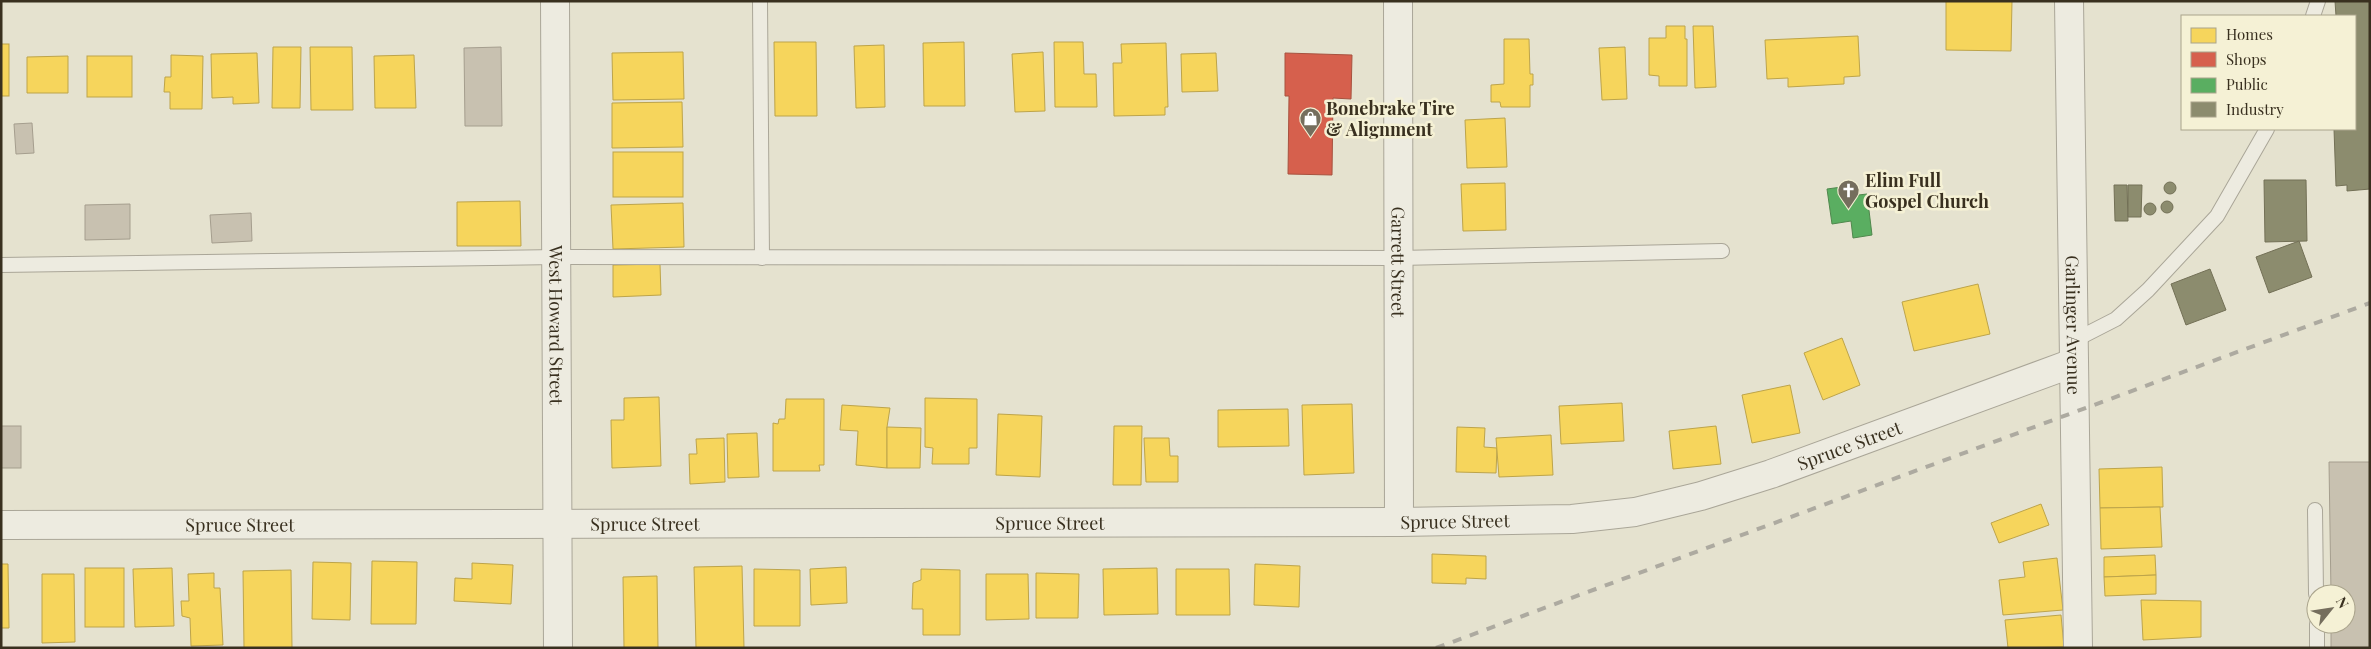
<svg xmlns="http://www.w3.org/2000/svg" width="2371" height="649" font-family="'Playfair Display',serif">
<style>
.homes{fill:#f6d55c;stroke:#bda44a}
.shops{fill:#d6604d;stroke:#a7523f}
.public{fill:#5aae61;stroke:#50884d}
.industry{fill:#8c8c6e;stroke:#737056}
.building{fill:#c8c1b0;stroke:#a59e8e}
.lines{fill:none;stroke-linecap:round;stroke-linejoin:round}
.lane-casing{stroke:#aaa698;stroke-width:16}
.street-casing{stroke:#aaa698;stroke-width:30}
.lane{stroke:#edebe0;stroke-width:14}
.street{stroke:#edebe0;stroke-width:28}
.rail{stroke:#adaaa0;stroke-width:4;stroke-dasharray:9 9;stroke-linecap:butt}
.labels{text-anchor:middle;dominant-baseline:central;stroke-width:5;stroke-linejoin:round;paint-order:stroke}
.poi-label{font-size:18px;font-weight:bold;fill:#39301f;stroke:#f5f1d5;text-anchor:start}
.street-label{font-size:18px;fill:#39301f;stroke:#f5f1d5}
</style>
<rect width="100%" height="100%" fill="#e5e2cf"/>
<g class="homes">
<polygon points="1946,1 2012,1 2011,51 1946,50"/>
<polygon points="1666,26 1685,26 1685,39 1687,39 1687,86 1659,86 1659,76 1649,75 1649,38 1666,38"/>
<polygon points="1693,26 1713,26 1716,87 1695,88"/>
<polygon points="1858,36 1860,76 1844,77 1844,84 1788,87 1788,78 1767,79 1765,40"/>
<polygon points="1504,39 1529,39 1530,74 1533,74 1533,85 1530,85 1530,107 1501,107 1500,102 1491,102 1491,85 1504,84"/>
<polygon points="774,42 816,42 817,116 775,116"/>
<polygon points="964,42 965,106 924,106 923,43"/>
<polygon points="1054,42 1083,42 1084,74 1096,74 1097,107 1055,107"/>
<polygon points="1166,43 1168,107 1165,107 1165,115 1114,116 1113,63 1122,63 1121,44"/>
<rect x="1" y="44" width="8" height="52"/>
<polygon points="884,45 885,107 856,108 854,46"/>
<polygon points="273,47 301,47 300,108 272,108"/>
<polygon points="310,47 352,47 353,110 311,110"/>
<polygon points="1625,47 1627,99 1602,100 1599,48"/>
<polygon points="683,52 684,99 613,100 612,53"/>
<polygon points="1043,52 1045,111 1015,112 1012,54"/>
<polygon points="257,53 259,103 233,104 233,97 212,98 211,54"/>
<polygon points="1216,53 1218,91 1182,92 1181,54"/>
<polygon points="171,55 203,56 202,109 170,109 170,92 164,92 165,77 171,77"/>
<polygon points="414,55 416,108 375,108 374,56"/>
<polygon points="68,56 68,93 27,93 27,57"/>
<rect x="87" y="56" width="45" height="41"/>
<polygon points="682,102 683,147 612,148 612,103"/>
<polygon points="1505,118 1507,167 1467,168 1465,120"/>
<rect x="613" y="152" width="70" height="45"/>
<polygon points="1505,183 1506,230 1463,231 1461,184"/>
<polygon points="520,201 521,246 457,246 457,202"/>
<polygon points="683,203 684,247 613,249 611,205"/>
<polygon points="660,264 661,295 613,297 613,265"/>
<polygon points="1978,284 1990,334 1914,351 1902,302"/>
<polygon points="1842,338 1860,385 1823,400 1804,353"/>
<polygon points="1790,385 1800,433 1752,443 1742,395"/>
<polygon points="659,397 661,466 612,468 611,420 624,420 624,398"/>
<polygon points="925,398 977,399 977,448 969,448 969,464 932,464 933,448 925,447"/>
<polygon points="786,399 824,399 824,465 819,465 820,471 773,471 773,423 778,424 779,419 785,419"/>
<polygon points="1622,403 1624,441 1561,444 1559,406"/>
<polygon points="1352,404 1354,473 1304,475 1302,405"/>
<polygon points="842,405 890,408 887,427 887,468 856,465 858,431 840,430"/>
<polygon points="1288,409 1289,446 1218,447 1218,410"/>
<polygon points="998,414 1042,416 1040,477 996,475"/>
<polygon points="1114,426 1142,426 1141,485 1113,485"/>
<polygon points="1716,426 1721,464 1673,469 1669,431"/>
<polygon points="887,427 921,428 920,468 887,468"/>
<polygon points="1457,427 1485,428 1484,447 1497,448 1496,473 1456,472"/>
<polygon points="757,433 759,477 728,478 727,434"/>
<polygon points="1551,435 1553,475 1499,477 1496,438"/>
<polygon points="724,438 725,482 690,484 689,454 697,454 696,439"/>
<polygon points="1144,438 1169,438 1170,456 1178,456 1178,482 1146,482"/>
<polygon points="2162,467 2163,507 2100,508 2099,469"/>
<polygon points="2041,504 2049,525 1999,543 1991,523"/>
<polygon points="2160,507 2162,547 2101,549 2100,508"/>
<polygon points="1432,554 1486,556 1486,579 1466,578 1466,584 1432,583"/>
<polygon points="2155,555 2156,575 2104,577 2104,557"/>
<polygon points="2057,558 2063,610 2003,615 1999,580 2025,577 2023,562"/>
<polygon points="372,561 417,562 416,624 371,624"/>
<polygon points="313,562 351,563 350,620 312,619"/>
<polygon points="472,563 513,565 511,604 454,601 455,578 472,579"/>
<polygon points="1,564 8,564 9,628 1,628"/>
<polygon points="1255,564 1300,566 1299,607 1254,605"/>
<polygon points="742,566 744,648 696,648 694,567"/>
<polygon points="846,567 847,603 811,605 810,569"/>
<rect x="85" y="568" width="39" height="59"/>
<polygon points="172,568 174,626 135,627 133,569"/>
<polygon points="1157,568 1158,614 1104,615 1103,569"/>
<polygon points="754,569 800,570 800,626 754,626"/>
<polygon points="921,569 960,570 960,635 923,635 923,609 912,609 913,583 921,580"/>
<polygon points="1176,569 1229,569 1230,615 1176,615"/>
<polygon points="291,570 292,648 244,648 243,571"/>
<polygon points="214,573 214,588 220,588 223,645 191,646 190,618 182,616 181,601 189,601 188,574"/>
<polygon points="1036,573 1079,574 1078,618 1036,618"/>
<polygon points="42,574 74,574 75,642 42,643"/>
<polygon points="986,574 1028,574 1029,619 986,620"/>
<polygon points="2156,575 2156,594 2105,596 2104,577"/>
<polygon points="657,576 658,648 624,648 623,577"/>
<polygon points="2141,600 2201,601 2201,637 2143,640"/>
<polygon points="2061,615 2064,647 2008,648 2005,620"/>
</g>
<polygon class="shops" points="1285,53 1352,55 1351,99 1333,98 1332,175 1288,174 1289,96 1285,96"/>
<polygon class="public" points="1849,186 1850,196 1867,194 1872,235 1853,238 1851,221 1832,224 1827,189"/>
<g class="industry">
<polygon points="2335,1 2370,1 2370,189 2347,191 2347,185 2336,186 2334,129 2355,129 2355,16 2336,16"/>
<polygon points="2264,180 2306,180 2307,241 2265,242"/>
<circle cx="2170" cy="188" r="6"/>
<polygon points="2114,185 2127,185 2128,221 2115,221"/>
<polygon points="2128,185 2142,185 2141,217 2128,217"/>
<circle cx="2167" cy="207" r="6"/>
<circle cx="2150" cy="209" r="6"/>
<polygon points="2299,241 2312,277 2269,293 2256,257"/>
<polygon points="2210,269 2226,310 2186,325 2171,284"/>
</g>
<g class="building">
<polygon points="501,47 502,126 465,126 464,48"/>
<polygon points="32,123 34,153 16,154 14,124"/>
<polygon points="130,204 130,239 85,240 85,205"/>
<polygon points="251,213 252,241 212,243 210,215"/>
<rect x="1" y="426" width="20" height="42"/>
<polygon points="2329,462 2370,462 2370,648 2331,648 2331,624 2346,624 2346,594 2331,594"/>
</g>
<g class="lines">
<defs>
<g id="lane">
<polyline points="760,1 762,258"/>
<polyline points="2313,16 2318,1"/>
<polyline points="1,265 557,257 1399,258 1722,251"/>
<polyline points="2073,341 2116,319 2148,290 2217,216 2267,129"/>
<polyline points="2315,510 2316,594"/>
<polyline points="2317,624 2317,648"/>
</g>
<g id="street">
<path id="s1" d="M555,1L558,648"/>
<path id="s2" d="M1398,1L1399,522"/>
<path id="s3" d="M2069,1L2078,648"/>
<path id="s4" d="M1,525L1399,522L1572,519L1635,512L1701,496L1771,474L2073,363"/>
</g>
</defs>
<use href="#lane" class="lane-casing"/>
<use href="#street" class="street-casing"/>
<use href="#lane" class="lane"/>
<use href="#street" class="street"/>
<polyline class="rail" points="1436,648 2370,303"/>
</g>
<defs>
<symbol id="shop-pin" viewBox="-11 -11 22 30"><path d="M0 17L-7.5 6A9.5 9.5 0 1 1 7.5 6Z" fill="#756e5d" stroke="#f5f1d5"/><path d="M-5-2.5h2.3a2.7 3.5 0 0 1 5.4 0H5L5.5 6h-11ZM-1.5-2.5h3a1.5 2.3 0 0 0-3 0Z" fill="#fff"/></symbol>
<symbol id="church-pin" viewBox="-11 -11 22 30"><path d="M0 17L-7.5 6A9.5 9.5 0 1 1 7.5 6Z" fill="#756e5d" stroke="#f5f1d5"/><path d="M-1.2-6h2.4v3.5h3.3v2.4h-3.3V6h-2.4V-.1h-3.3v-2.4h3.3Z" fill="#fff"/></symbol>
</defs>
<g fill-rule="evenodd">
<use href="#shop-pin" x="1298" y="106" width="25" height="34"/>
<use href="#church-pin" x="1836" y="178" width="25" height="34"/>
</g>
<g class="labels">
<g class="poi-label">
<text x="1326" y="108">Bonebrake Tire<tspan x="1326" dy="21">&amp; Alignment</tspan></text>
<text x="1865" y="180">Elim Full<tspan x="1865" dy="21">Gospel Church</tspan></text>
</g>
<g class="street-label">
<text stroke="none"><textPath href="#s2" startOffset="261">Garrett Street</textPath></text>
<text stroke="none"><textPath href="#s1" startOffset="324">West Howard Street</textPath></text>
<text stroke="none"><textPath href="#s3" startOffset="324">Garlinger Avenue</textPath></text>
<text stroke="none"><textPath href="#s4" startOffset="1859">Spruce Street</textPath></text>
<text stroke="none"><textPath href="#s4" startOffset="1454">Spruce Street</textPath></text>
<text stroke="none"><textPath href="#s4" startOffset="1049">Spruce Street</textPath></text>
<text stroke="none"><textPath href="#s4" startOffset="239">Spruce Street</textPath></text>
<text stroke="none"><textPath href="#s4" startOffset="644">Spruce Street</textPath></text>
</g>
</g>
<rect width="2371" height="649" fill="none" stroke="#39301f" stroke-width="5"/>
<rect x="2181" y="15" width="175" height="115" fill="#f5f1d5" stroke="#aaa48c"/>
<rect x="2191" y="28" width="25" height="15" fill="#f6d55c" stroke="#aaa48c"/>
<text x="2226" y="40" font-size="15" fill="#39301f">Homes</text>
<rect x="2191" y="52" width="25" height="15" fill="#d6604d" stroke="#aaa48c"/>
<text x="2226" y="65" font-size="15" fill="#39301f">Shops</text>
<rect x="2191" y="78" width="25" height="15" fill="#5aae61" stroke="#aaa48c"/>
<text x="2226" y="90" font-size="15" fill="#39301f">Public</text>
<rect x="2191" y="102" width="25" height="15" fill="#8c8c6e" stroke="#aaa48c"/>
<text x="2226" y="115" font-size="15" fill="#39301f">Industry</text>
<g transform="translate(2331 609) rotate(60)"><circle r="24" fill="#f5f1d5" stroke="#aaa48c"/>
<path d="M0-4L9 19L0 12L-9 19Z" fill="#756e5d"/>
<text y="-8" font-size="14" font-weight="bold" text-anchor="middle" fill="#39301f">N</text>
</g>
</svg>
